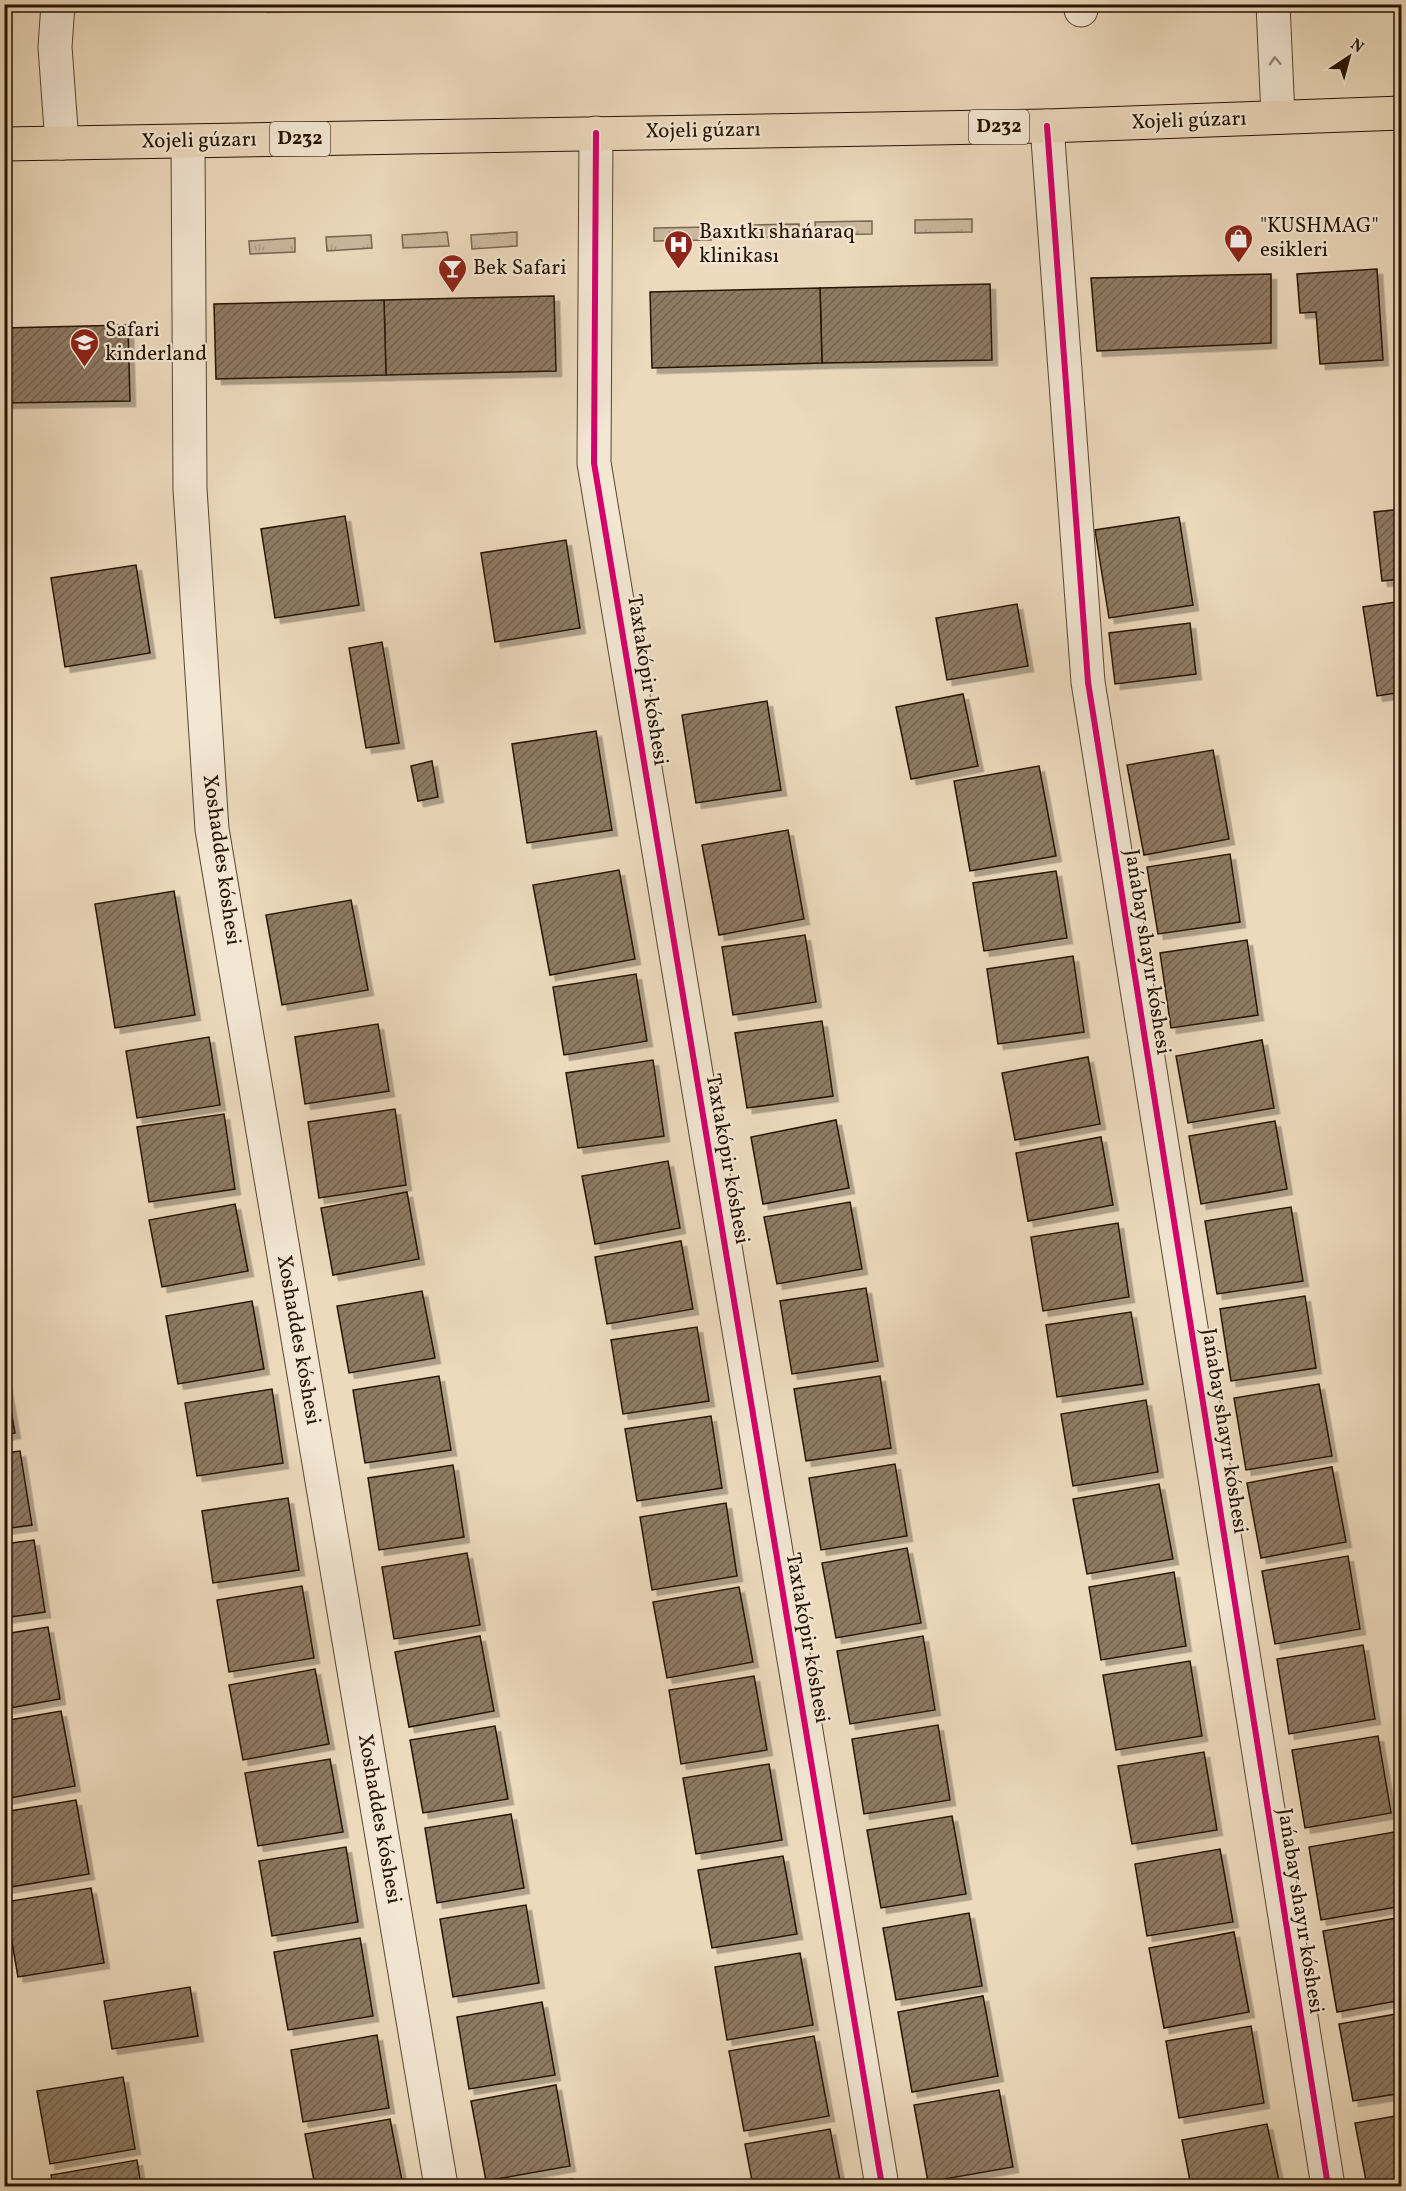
<svg xmlns="http://www.w3.org/2000/svg" width="1406" height="2191" font-family="Vollkorn,serif">
<style>
.grass{fill:url(#grass-tufts);stroke:#796650;stroke-width:1.5}
.building{fill:url(#building-hatch);stroke:#271302;stroke-width:1.5;filter:url(#shadow)}
.lines{fill:none;stroke-linecap:round;stroke-linejoin:round}
.minor-casing{stroke:#584531;stroke-width:35}
.major-casing{stroke:#271302;stroke-width:35}
.minor{stroke:#f3e7d4;stroke-width:33}
.major{stroke:#eddabd;stroke-width:33}
.cycleway-casing{stroke:#f3e7d4;stroke-width:10}
.cycleway{stroke:#d6006c;stroke-width:6}
.oneway{stroke:#978876}
.labels{text-anchor:middle;dominant-baseline:central;stroke-width:4.5;stroke-linejoin:round;paint-order:stroke}
.shield{fill:#f3e7d4;stroke:#645341;stroke-width:1.5}
.shield-label{font-size:20px;font-weight:bold;fill:#271302}
.street-label{font-size:21px;fill:#271302;stroke:#f3e7d4}
.poi-label{font-size:21px;fill:#271302;stroke:#f3e7d4;text-anchor:start}
</style>
<defs>
<pattern id="grass-tufts" width="24" height="20" patternUnits="userSpaceOnUse" patternTransform="scale(1.5)"><rect width="24" height="20" fill="#cbb89d"/><path d="M3 7l-1-3M5 7V3M7 7l1-3M15 17l-1-3M17 17v-4M19 17l1-3" fill="none" stroke="#ae9d86"/></pattern>
<pattern id="building-hatch" width="6" height="6" patternUnits="userSpaceOnUse" patternTransform="scale(1.5)"><rect width="6" height="6" fill="#8e7a63"/><path d="M-1 1l2-2M0 6l6-6M5 7l2-2" fill="none" stroke="#74634f"/></pattern>
<filter id="shadow"><feDropShadow dx="5.5" dy="5.5" stdDeviation="0" flood-color="#0004"/></filter>
</defs>
<rect width="100%" height="100%" fill="#eddabd"/>
<filter id="stains"><feTurbulence type="fractalNoise" baseFrequency=".00333" numOctaves="4"/><feColorMatrix values="0 0 0 0 .2 0 0 0 0 .09 0 0 0 0 .02 0 0 0 .5 -.17"/></filter>
<radialGradient id="worn" r=".72"><stop offset=".6" stop-color="#630" stop-opacity="0"/><stop offset="1" stop-color="#630" stop-opacity=".3"/></radialGradient>
<g class="grass">
<polygon points="972,219 972,232 915,233 915,220"/>
<polygon points="872,221 872,234 816,235 815,222"/>
<polygon points="799,224 799,236 754,238 754,225"/>
<polygon points="710,227 711,240 654,241 654,228"/>
<polygon points="447,232 449,246 403,248 402,235"/>
<polygon points="517,232 517,246 472,249 471,235"/>
<polygon points="371,235 372,248 327,251 326,237"/>
<polygon points="295,238 295,252 250,254 249,241"/>
</g>
<g class="building">
<polygon points="261,4 350,4 262,7"/>
<polygon points="1377,269 1383,360 1320,364 1316,312 1300,313 1297,274"/>
<polygon points="1271,274 1271,343 1097,351 1091,278"/>
<polygon points="990,284 992,360 822,363 820,288"/>
<polygon points="820,288 822,363 652,368 650,292"/>
<polygon points="554,296 556,371 386,375 384,300"/>
<polygon points="384,300 386,375 216,379 214,304"/>
<polygon points="128,325 130,401 4,403 4,328"/>
<polygon points="1402,509 1402,579 1382,581 1374,512"/>
<polygon points="345,516 359,605 275,618 261,529"/>
<polygon points="1179,517 1193,605 1109,618 1095,530"/>
<polygon points="566,540 580,628 495,642 481,553"/>
<polygon points="136,565 150,653 65,667 51,578"/>
<polygon points="1402,601 1402,692 1377,696 1363,607"/>
<polygon points="1017,604 1028,666 947,680 936,618"/>
<polygon points="1190,623 1196,674 1115,684 1109,633"/>
<polygon points="382,642 399,743 366,748 349,648"/>
<polygon points="963,694 978,766 911,779 896,707"/>
<polygon points="767,701 781,790 696,803 682,715"/>
<polygon points="596,731 612,830 527,843 512,744"/>
<polygon points="1213,750 1229,839 1144,855 1127,765"/>
<polygon points="432,761 438,797 418,801 411,766"/>
<polygon points="1039,766 1056,856 970,871 954,781"/>
<polygon points="788,830 804,919 719,935 702,845"/>
<polygon points="1230,854 1240,922 1158,934 1147,867"/>
<polygon points="619,870 635,959 550,975 533,885"/>
<polygon points="1056,871 1067,938 984,951 973,883"/>
<polygon points="174,891 195,1015 115,1028 95,904"/>
<polygon points="351,900 368,990 282,1005 266,915"/>
<polygon points="805,935 816,1002 733,1015 722,947"/>
<polygon points="1247,940 1258,1015 1171,1028 1160,953"/>
<polygon points="1073,956 1084,1032 998,1044 987,969"/>
<polygon points="636,974 647,1041 564,1055 553,987"/>
<polygon points="822,1021 833,1096 747,1108 735,1033"/>
<polygon points="378,1024 389,1091 305,1104 295,1037"/>
<polygon points="209,1037 220,1105 137,1118 126,1051"/>
<polygon points="1262,1040 1274,1108 1188,1123 1176,1056"/>
<polygon points="1088,1057 1100,1124 1015,1140 1002,1073"/>
<polygon points="653,1060 664,1136 578,1148 566,1073"/>
<polygon points="395,1109 406,1185 319,1198 308,1122"/>
<polygon points="224,1114 235,1189 149,1202 137,1127"/>
<polygon points="836,1120 849,1188 763,1204 751,1137"/>
<polygon points="1275,1121 1287,1189 1201,1204 1189,1136"/>
<polygon points="1101,1137 1113,1205 1028,1221 1016,1153"/>
<polygon points="668,1161 680,1228 595,1244 582,1176"/>
<polygon points="407,1192 419,1259 333,1275 321,1208"/>
<polygon points="850,1202 862,1269 777,1284 764,1217"/>
<polygon points="235,1204 248,1271 162,1287 149,1220"/>
<polygon points="1291,1207 1303,1281 1217,1294 1205,1221"/>
<polygon points="1118,1223 1129,1297 1043,1311 1031,1237"/>
<polygon points="681,1241 693,1309 607,1324 595,1257"/>
<polygon points="866,1288 878,1361 792,1374 780,1301"/>
<polygon points="422,1291 435,1358 349,1373 337,1306"/>
<polygon points="1305,1296 1316,1368 1231,1381 1220,1309"/>
<polygon points="252,1301 264,1369 178,1384 166,1316"/>
<polygon points="1131,1312 1143,1384 1057,1397 1046,1325"/>
<polygon points="697,1327 709,1401 623,1414 611,1340"/>
<polygon points="4,1371 15,1433 4,1435"/>
<polygon points="439,1376 451,1450 365,1463 353,1390"/>
<polygon points="880,1376 891,1448 806,1461 794,1389"/>
<polygon points="1319,1384 1332,1456 1246,1470 1234,1398"/>
<polygon points="272,1389 283,1463 197,1476 185,1403"/>
<polygon points="1146,1400 1158,1472 1073,1486 1061,1414"/>
<polygon points="711,1416 722,1488 637,1501 625,1429"/>
<polygon points="20,1451 32,1525 4,1529 4,1453"/>
<polygon points="895,1464 907,1536 821,1550 809,1478"/>
<polygon points="453,1465 464,1537 379,1550 368,1478"/>
<polygon points="1332,1467 1346,1542 1261,1558 1247,1483"/>
<polygon points="1159,1484 1173,1559 1087,1574 1073,1499"/>
<polygon points="288,1498 299,1570 213,1583 202,1511"/>
<polygon points="726,1503 737,1576 652,1590 640,1517"/>
<polygon points="34,1540 45,1612 4,1618 4,1544"/>
<polygon points="907,1548 921,1623 836,1638 822,1563"/>
<polygon points="467,1553 480,1625 394,1639 382,1567"/>
<polygon points="1348,1556 1360,1629 1275,1644 1262,1571"/>
<polygon points="1174,1572 1186,1646 1101,1660 1089,1587"/>
<polygon points="302,1586 314,1658 229,1672 217,1600"/>
<polygon points="739,1587 753,1662 667,1678 653,1602"/>
<polygon points="48,1627 60,1699 4,1709 4,1634"/>
<polygon points="480,1636 494,1711 409,1727 395,1652"/>
<polygon points="923,1636 935,1710 850,1724 837,1651"/>
<polygon points="1363,1645 1375,1719 1289,1734 1277,1659"/>
<polygon points="1190,1661 1202,1736 1116,1750 1103,1675"/>
<polygon points="315,1669 329,1744 243,1760 229,1685"/>
<polygon points="754,1676 767,1750 681,1764 669,1690"/>
<polygon points="61,1711 75,1786 4,1799 4,1721"/>
<polygon points="938,1725 950,1800 864,1814 852,1739"/>
<polygon points="495,1726 508,1799 423,1813 410,1740"/>
<polygon points="1378,1736 1391,1813 1305,1828 1292,1750"/>
<polygon points="1204,1752 1217,1830 1132,1844 1118,1766"/>
<polygon points="330,1759 343,1832 258,1846 245,1773"/>
<polygon points="769,1764 782,1840 696,1854 683,1778"/>
<polygon points="76,1800 89,1874 4,1888 4,1812"/>
<polygon points="511,1814 524,1888 437,1903 425,1828"/>
<polygon points="952,1816 966,1894 881,1908 867,1830"/>
<polygon points="1394,1832 1402,1875 1402,1906 1321,1920 1309,1847"/>
<polygon points="346,1847 358,1922 272,1936 259,1861"/>
<polygon points="1220,1849 1233,1922 1147,1936 1135,1864"/>
<polygon points="783,1856 797,1934 712,1948 698,1870"/>
<polygon points="91,1888 104,1963 18,1977 5,1902"/>
<polygon points="526,1905 539,1983 453,1997 440,1919"/>
<polygon points="969,1913 982,1986 896,2000 883,1928"/>
<polygon points="1402,1917 1402,2000 1337,2012 1323,1931"/>
<polygon points="1234,1932 1249,2012 1164,2028 1149,1948"/>
<polygon points="360,1938 373,2016 288,2030 274,1952"/>
<polygon points="800,1953 813,2025 727,2040 715,1967"/>
<polygon points="190,1987 198,2036 112,2049 104,2001"/>
<polygon points="983,1996 998,2076 912,2092 898,2012"/>
<polygon points="542,2002 555,2075 469,2089 457,2017"/>
<polygon points="1402,2013 1402,2093 1353,2101 1339,2024"/>
<polygon points="1251,2026 1264,2103 1179,2118 1166,2041"/>
<polygon points="377,2035 389,2108 303,2122 291,2050"/>
<polygon points="814,2036 829,2116 744,2131 729,2051"/>
<polygon points="123,2077 135,2149 50,2164 37,2091"/>
<polygon points="556,2085 570,2166 486,2181 471,2101"/>
<polygon points="999,2090 1013,2167 928,2182 914,2105"/>
<polygon points="1402,2115 1402,2186 1367,2186 1355,2123"/>
<polygon points="390,2119 403,2186 315,2186 305,2134"/>
<polygon points="1267,2124 1280,2186 1191,2186 1182,2140"/>
<polygon points="830,2129 841,2186 753,2186 745,2144"/>
<polygon points="137,2160 141,2186 53,2186 51,2175"/>
<polygon points="572,2179 574,2186 528,2186"/>
</g>
<g class="lines">
<defs>
<g id="minor">
<polyline points="58,4 55,47 62,143"/>
<polyline points="1081,4 1081,10"/>
<polyline points="1273,4 1278,117"/>
<polyline points="1047,126 1088,682 1328,2186"/>
<polyline points="596,133 594,463 882,2186"/>
<polyline points="188,142 190,489 212,829 441,2186"/>
</g>
<polyline id="major" points="4,144 1047,126 1402,113"/>
</defs>
<use href="#minor" class="minor-casing"/>
<use href="#major" class="major-casing"/>
<use href="#minor" class="minor"/>
<use href="#major" class="major"/>
<defs>
<g id="cycleway">
<polyline points="1047,126 1088,682 1328,2186"/>
<polyline points="596,133 594,463 882,2186"/>
</g>
</defs>
<use href="#cycleway" class="cycleway-casing"/>
<use href="#cycleway" class="cycleway"/>
</g>
<defs><path id="oneway-chevron" d="M-2-3.5L2.5 0L-2 3.5" fill="none" stroke-width="1.6" stroke-linecap="round" stroke-linejoin="round" transform="scale(1.5)"/></defs>
<use class="oneway" href="#oneway-chevron" transform="translate(1275 61) rotate(-93)"/>
<defs>
<symbol id="shop-pin" viewBox="-11 -11 22 30"><path d="M0 17L-7.5 6A9.5 9.5 0 1 1 7.5 6Z" fill="#8f2418" stroke="#f3e7d4"/><path d="M-5-2.5h2.3a2.7 3.5 0 0 1 5.4 0H5L5.5 6h-11ZM-1.5-2.5h3a1.5 2.3 0 0 0-3 0Z" fill="#fff"/></symbol>
<symbol id="hospital-pin" viewBox="-11 -11 22 30"><path d="M0 17L-7.5 6A9.5 9.5 0 1 1 7.5 6Z" fill="#8f2418" stroke="#f3e7d4"/><path d="M-5-5h3v3.5h4V-5h3V5h-3V1.5h-4V5h-3Z" fill="#fff"/></symbol>
<symbol id="bar-pin" viewBox="-11 -11 22 30"><path d="M0 17L-7.5 6A9.5 9.5 0 1 1 7.5 6Z" fill="#8f2418" stroke="#f3e7d4"/><path d="M-6-5H6L.8 .8V4.5H3.5V6h-7V4.5H-.8V.8Z" fill="#fff"/></symbol>
<symbol id="school-pin" viewBox="-11 -11 22 30"><path d="M0 17L-7.5 6A9.5 9.5 0 1 1 7.5 6Z" fill="#8f2418" stroke="#f3e7d4"/><path d="M0-5L7-2L0 1L-7-2ZM-4 1L0 2.5L4 1V4Q0 6-4 4Z" fill="#fff"/></symbol>
</defs>
<g fill-rule="evenodd">
<use href="#shop-pin" x="1222" y="222" width="33" height="45"/>
<use href="#hospital-pin" x="662" y="228" width="33" height="45"/>
<use href="#bar-pin" x="436" y="252" width="33" height="45"/>
<use href="#school-pin" x="68" y="326" width="33" height="45"/>
</g>
<g class="labels">
<g class="shield">
<rect x="969" y="110" width="60" height="34" rx="4.5"/>
<rect x="270" y="122" width="60" height="34" rx="4.5"/>
</g>
<g class="shield-label">
<text x="999" y="127">D232</text>
<text x="300" y="139">D232</text>
</g>
<g class="street-label">
<text transform="translate(1189 121) rotate(-2)">Xojeli gúzarı</text>
<text transform="translate(703 131) rotate(-1)">Xojeli gúzarı</text>
<text transform="translate(199 141) rotate(-1)">Xojeli gúzarı</text>
<text transform="translate(647 680) rotate(81)">Taxtakópir kóshesi</text>
<text transform="translate(221 860) rotate(82)">Xoshaddes kóshesi</text>
<text transform="translate(1147 952) rotate(81)">Jańabay shayır kóshesi</text>
<text transform="translate(727 1159) rotate(80)">Taxtakópir kóshesi</text>
<text transform="translate(298 1340) rotate(80)">Xoshaddes kóshesi</text>
<text transform="translate(1224 1431) rotate(81)">Jańabay shayır kóshesi</text>
<text transform="translate(807 1638) rotate(80)">Taxtakópir kóshesi</text>
<text transform="translate(379 1819) rotate(80)">Xoshaddes kóshesi</text>
<text transform="translate(1300 1911) rotate(81)">Jańabay shayır kóshesi</text>
</g>
<g class="poi-label">
<text x="1260" y="226">"KUSHMAG"<tspan x="1260" dy="24">esikleri</tspan></text>
<text x="699" y="232">Baxıtkı shańaraq<tspan x="699" dy="24">klinikası</tspan></text>
<text x="473" y="268">Bek Safari</text>
<text x="105" y="330">Safari<tspan x="105" dy="24">kinderland</tspan></text>
</g>
</g>
<rect width="1406" height="2191" fill="none" stroke="#eddabd" stroke-width="24"/>
<rect x="6" y="6" width="1394" height="2179" fill="none" stroke="#271302" stroke-width="3"/>
<rect x="12" y="12" width="1382" height="2167" fill="none" stroke="#271302" stroke-width="1.5"/>
<g transform="translate(1349 57) rotate(36)" stroke="#f3e7d4" stroke-width="4.5" paint-order="stroke">
<path d="M0-4.5L10 22L0 15L-10 22Z" fill="#271302"/>
<text y="-9" font-size="16" font-weight="bold" text-anchor="middle" fill="#271302">N</text>
</g>
<rect width="100%" height="100%" filter="url(#stains)"/>
<rect width="100%" height="100%" fill="url(#worn)"/>
</svg>
